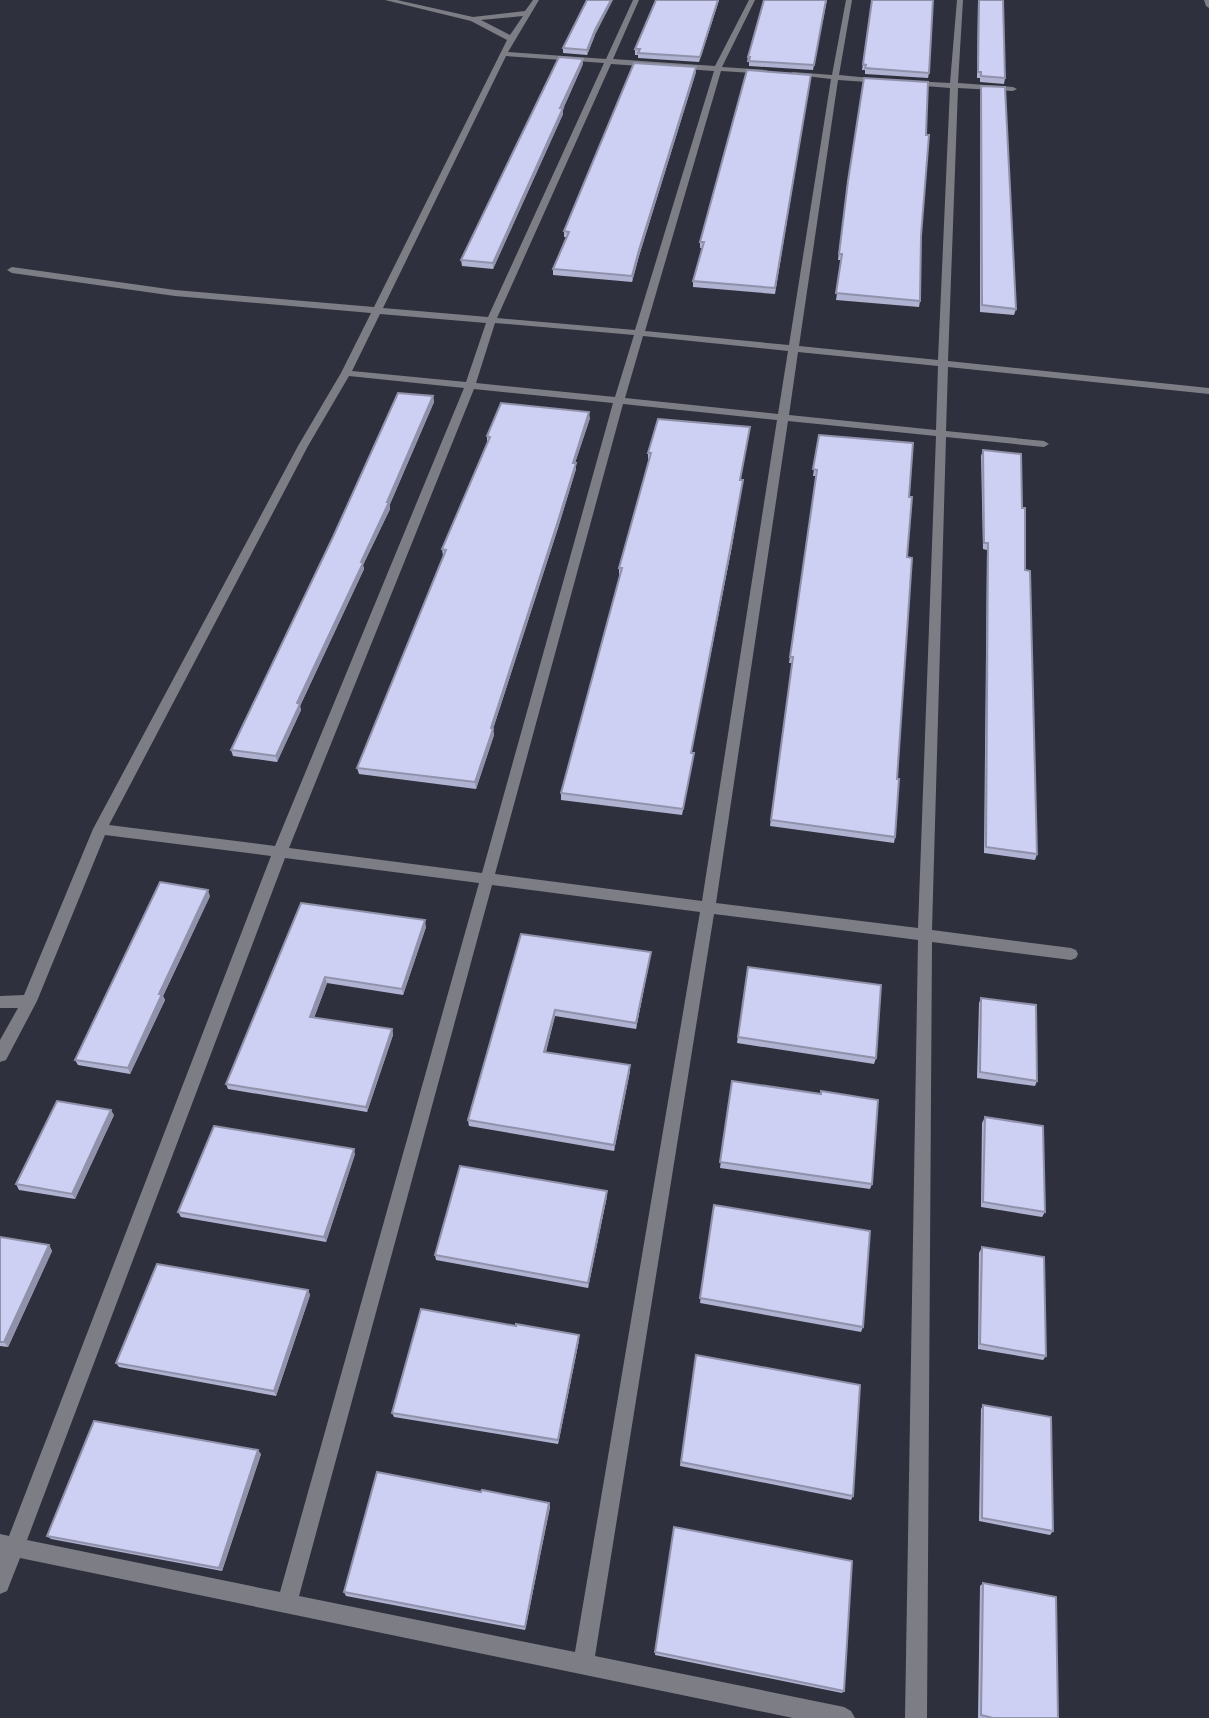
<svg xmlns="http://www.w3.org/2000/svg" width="1209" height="1718" font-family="'Nunito Sans',sans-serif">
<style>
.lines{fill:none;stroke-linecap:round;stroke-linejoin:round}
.minor{fill:#7d7e85;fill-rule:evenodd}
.wall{fill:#b0b2d1}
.shaded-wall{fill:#9091aa}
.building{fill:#cdcff3;stroke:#9091aa;stroke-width:2}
</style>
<rect width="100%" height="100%" fill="#2f303d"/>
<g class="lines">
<g class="minor">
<path d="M385,0H397L473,17L525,11L533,0H539L508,52L606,59L633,0H639L613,59L715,66L749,0H755L722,67L766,70L770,72L766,74L721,71L645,331L789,345L831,79L789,74L793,72L832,75L846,0H852L839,75L881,79L885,81L881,83L838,80L799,346L938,360L950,88L912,85L908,83L912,81L950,83L957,0H963L958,83L1013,87L1017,89L1013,91L958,88L948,361L1209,388V394L948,367L946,431L1044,441L1049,444L1044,447L946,437L932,930L1071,948L1076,950L1078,954L1076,958L1071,960L932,942L927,1718H905L918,940L714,914L595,1656L844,1707L851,1711L855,1718H793L20,1558L7,1591L0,1594V1534L9,1536L271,856L105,835L37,1001L6,1060L0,1062V1040L18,1008H0V996L24,995L93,829L298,446L341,373L371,313L175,296L12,273L7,270L12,267L175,290L374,307L507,40L471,21ZM523,16L510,35L481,20ZM506,56L604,63L488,317L383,308ZM611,64L714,71L635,330L497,318ZM380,314L486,323L466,382L352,371ZM495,323L634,335L615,397L476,383ZM643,336L788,351L778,414L625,398ZM798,352L938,366L936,430L789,415ZM349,376L464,388L275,846L109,825L308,446ZM474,389L613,403L482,873L289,848ZM623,404L777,420L702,901L495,874ZM788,421L936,436L918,928L716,903ZM285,858L479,883L280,1592L27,1540ZM492,885L700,912L575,1652L299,1596Z"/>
<polygon points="1204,0 1209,0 1209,8 1206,6"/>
</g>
</g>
<g class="wall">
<polygon points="719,0 699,62 638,58 638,55 635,55 635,49"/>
<polygon points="827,0 813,70 749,66 749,62 747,62 748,57"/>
<polygon points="872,0 929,73 928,78 865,74 865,70 862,70"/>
<polygon points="978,0 1003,0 1005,78 1004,84 980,82 980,78 977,78"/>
<polygon points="595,35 587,55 563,53 563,48"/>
<polygon points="583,64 563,109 563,114 493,269 462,266 461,260"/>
<polygon points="696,67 696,72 639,256 632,282 553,275 553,269 566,237 564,237 564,231"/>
<polygon points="811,75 775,294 693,287 693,281 702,248 700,248 700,242"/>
<polygon points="981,86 1016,309 1014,315 980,312 980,91"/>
<polygon points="847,187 921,236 920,301 919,307 836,300 842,260 838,260"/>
<polygon points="433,396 434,402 390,504 390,509 363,565 364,569 300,706 301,710 277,762 233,756 231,750"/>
<polygon points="590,418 575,463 576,469 558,528 493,729 494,735 476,789 359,774 357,768 443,556 442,549 487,443 487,436"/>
<polygon points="749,434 740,480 743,480 732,546 691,753 693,759 682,815 561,800 561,793 620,575 619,575 619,568 650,459 648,459 648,453"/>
<polygon points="819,435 909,497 895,837 894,843 770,826 792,663 789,663 816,476 813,476"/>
<polygon points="983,450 1022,508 1025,570 1037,854 1035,860 984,853 987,550 983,549 981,456"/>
<polygon points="210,896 163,996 165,1000 130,1074 78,1065 75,1060"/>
<polygon points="301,903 426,927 403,995 327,983 314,1018 392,1029 393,1035 367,1112 228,1089 226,1084"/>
<polygon points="521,934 650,958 636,1029 555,1016 546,1052 630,1065 630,1071 614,1151 469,1126 468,1120"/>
<polygon points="748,967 876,1058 874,1064 737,1043"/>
<polygon points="981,998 1037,1081 1035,1086 977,1078 979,1003"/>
<polygon points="732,1081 872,1184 870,1189 720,1168"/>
<polygon points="114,1115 75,1199 19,1190 16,1184"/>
<polygon points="985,1117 1045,1212 1042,1217 981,1207 982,1123"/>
<polygon points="355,1154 326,1242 181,1217 178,1212"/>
<polygon points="607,1196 588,1288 436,1260 435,1255"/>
<polygon points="714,1205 863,1327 861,1332 700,1303"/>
<polygon points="0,1237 49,1245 52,1251 8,1347 0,1346"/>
<polygon points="982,1247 1046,1356 1043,1360 978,1349 979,1253"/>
<polygon points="308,1290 310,1295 276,1396 119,1367 116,1363"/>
<polygon points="516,1326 579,1335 579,1340 558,1444 394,1417 392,1413"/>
<polygon points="696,1355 853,1496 851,1500 680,1466"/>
<polygon points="983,1405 1053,1531 1050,1535 979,1521 981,1409"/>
<polygon points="261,1454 222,1571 51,1539 47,1536"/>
<polygon points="481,1492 549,1503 550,1507 525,1630 346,1596 344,1592"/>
<polygon points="674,1527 844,1691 842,1693 655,1655"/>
<polygon points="983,1583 1058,1718 978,1718 980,1586"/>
</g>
<g class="shaded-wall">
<polygon points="611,0 613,0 595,35 587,55 587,50 595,30"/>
<polygon points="718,0 719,0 699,62 700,57"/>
<polygon points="583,59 583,64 563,109 563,114 493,269 493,263"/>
<polygon points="696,67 696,72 639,256 632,282 632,276 639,250"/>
<polygon points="433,396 434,402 390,504 390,509 363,565 364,569 300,706 301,710 277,762 276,756 297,703"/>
<polygon points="589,412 590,418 573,469 573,463"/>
<polygon points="576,463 576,469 558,528 491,735 491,728"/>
<polygon points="743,480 732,546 690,759 691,753"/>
<polygon points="493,729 494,735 476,789 475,782"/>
<polygon points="208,890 210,896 163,996 165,1000 130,1074 128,1068 159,994"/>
<polygon points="425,920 426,927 403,995 402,989"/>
<polygon points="651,952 650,958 636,1029 636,1023"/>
<polygon points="325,977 327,983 312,1023 310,1017"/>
<polygon points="555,1010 555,1016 544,1058 544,1052"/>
<polygon points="392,1029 393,1035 367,1112 366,1107"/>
<polygon points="630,1065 630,1071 614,1151 614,1145"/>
<polygon points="111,1110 114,1115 75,1199 72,1194"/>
<polygon points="354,1149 355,1154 326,1242 324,1237"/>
<polygon points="607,1191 607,1196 588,1288 588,1283"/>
<polygon points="49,1245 52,1251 8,1347 4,1342"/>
<polygon points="308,1290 310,1295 276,1396 274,1391"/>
<polygon points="579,1335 579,1340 558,1444 558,1440"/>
<polygon points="258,1450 261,1454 222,1571 219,1568"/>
<polygon points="549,1503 550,1507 525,1630 525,1627"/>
</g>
<g class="building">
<polygon points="587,0 611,0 595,30 587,50 563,48"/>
<polygon points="656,0 718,0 700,57 638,53 640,49 635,49"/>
<polygon points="764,0 826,0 814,65 749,61 750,57 748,57"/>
<polygon points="872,0 933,0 929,73 865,68 866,65 863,64"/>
<polygon points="979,0 1003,0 1005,78 981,76 981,72 978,72"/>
<polygon points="559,57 583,59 560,108 563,108 493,263 461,260"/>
<polygon points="634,63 696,67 639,250 632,276 553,269 569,232 564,231"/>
<polygon points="747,70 811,75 775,288 693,281 704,242 700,242"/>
<polygon points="864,78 928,82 926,135 929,135 921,236 920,301 836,293 842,254 839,254 848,181"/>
<polygon points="981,86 1005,87 1016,309 982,305"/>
<polygon points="398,393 433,396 387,502 389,502 361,562 363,563 297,703 300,704 276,756 231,750 333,537"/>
<polygon points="501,403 589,412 573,463 576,463 558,521 491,728 493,729 475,782 357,768 446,550 442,549 490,437 487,436"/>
<polygon points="658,419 750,427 740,480 743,480 732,540 691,753 694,753 683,809 561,793 622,568 619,568 651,453 648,453"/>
<polygon points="819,435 913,443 909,497 912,497 907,557 912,558 897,779 899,779 895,837 771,820 793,657 790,657 817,470 813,469"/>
<polygon points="983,450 1021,454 1022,508 1025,508 1025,570 1030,571 1037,854 986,847 988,543 984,543"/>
<polygon points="160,882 208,890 159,994 162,994 128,1068 75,1060"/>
<polygon points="301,903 425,920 402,989 325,977 310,1017 392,1029 366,1107 226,1084"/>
<polygon points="521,934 651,952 636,1023 555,1010 544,1052 630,1065 614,1145 468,1120"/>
<polygon points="748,967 881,985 876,1058 738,1037"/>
<polygon points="981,998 1036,1005 1037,1081 980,1072"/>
<polygon points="732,1081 821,1094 821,1091 878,1100 872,1184 720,1162"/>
<polygon points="57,1101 111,1110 72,1194 16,1184"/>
<polygon points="985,1117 1043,1126 1045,1212 983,1202"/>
<polygon points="214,1126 354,1149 324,1237 178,1212"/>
<polygon points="460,1166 607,1191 588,1283 435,1255"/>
<polygon points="714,1205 870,1231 863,1327 700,1298"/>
<polygon points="0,1237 49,1245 4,1342 0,1342"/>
<polygon points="982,1247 1044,1257 1046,1356 980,1344"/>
<polygon points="157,1264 308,1290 274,1391 116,1363"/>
<polygon points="421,1309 516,1326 516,1324 579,1335 558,1440 392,1413"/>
<polygon points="696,1355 860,1385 853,1496 681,1462"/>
<polygon points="983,1405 1051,1417 1053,1531 982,1518"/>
<polygon points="94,1421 258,1450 219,1568 47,1536"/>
<polygon points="377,1472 481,1492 482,1490 549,1503 525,1627 344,1592"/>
<polygon points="674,1527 852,1561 844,1691 655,1652"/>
<polygon points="983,1583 1056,1597 1058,1718 993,1718 981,1715"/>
</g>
</svg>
